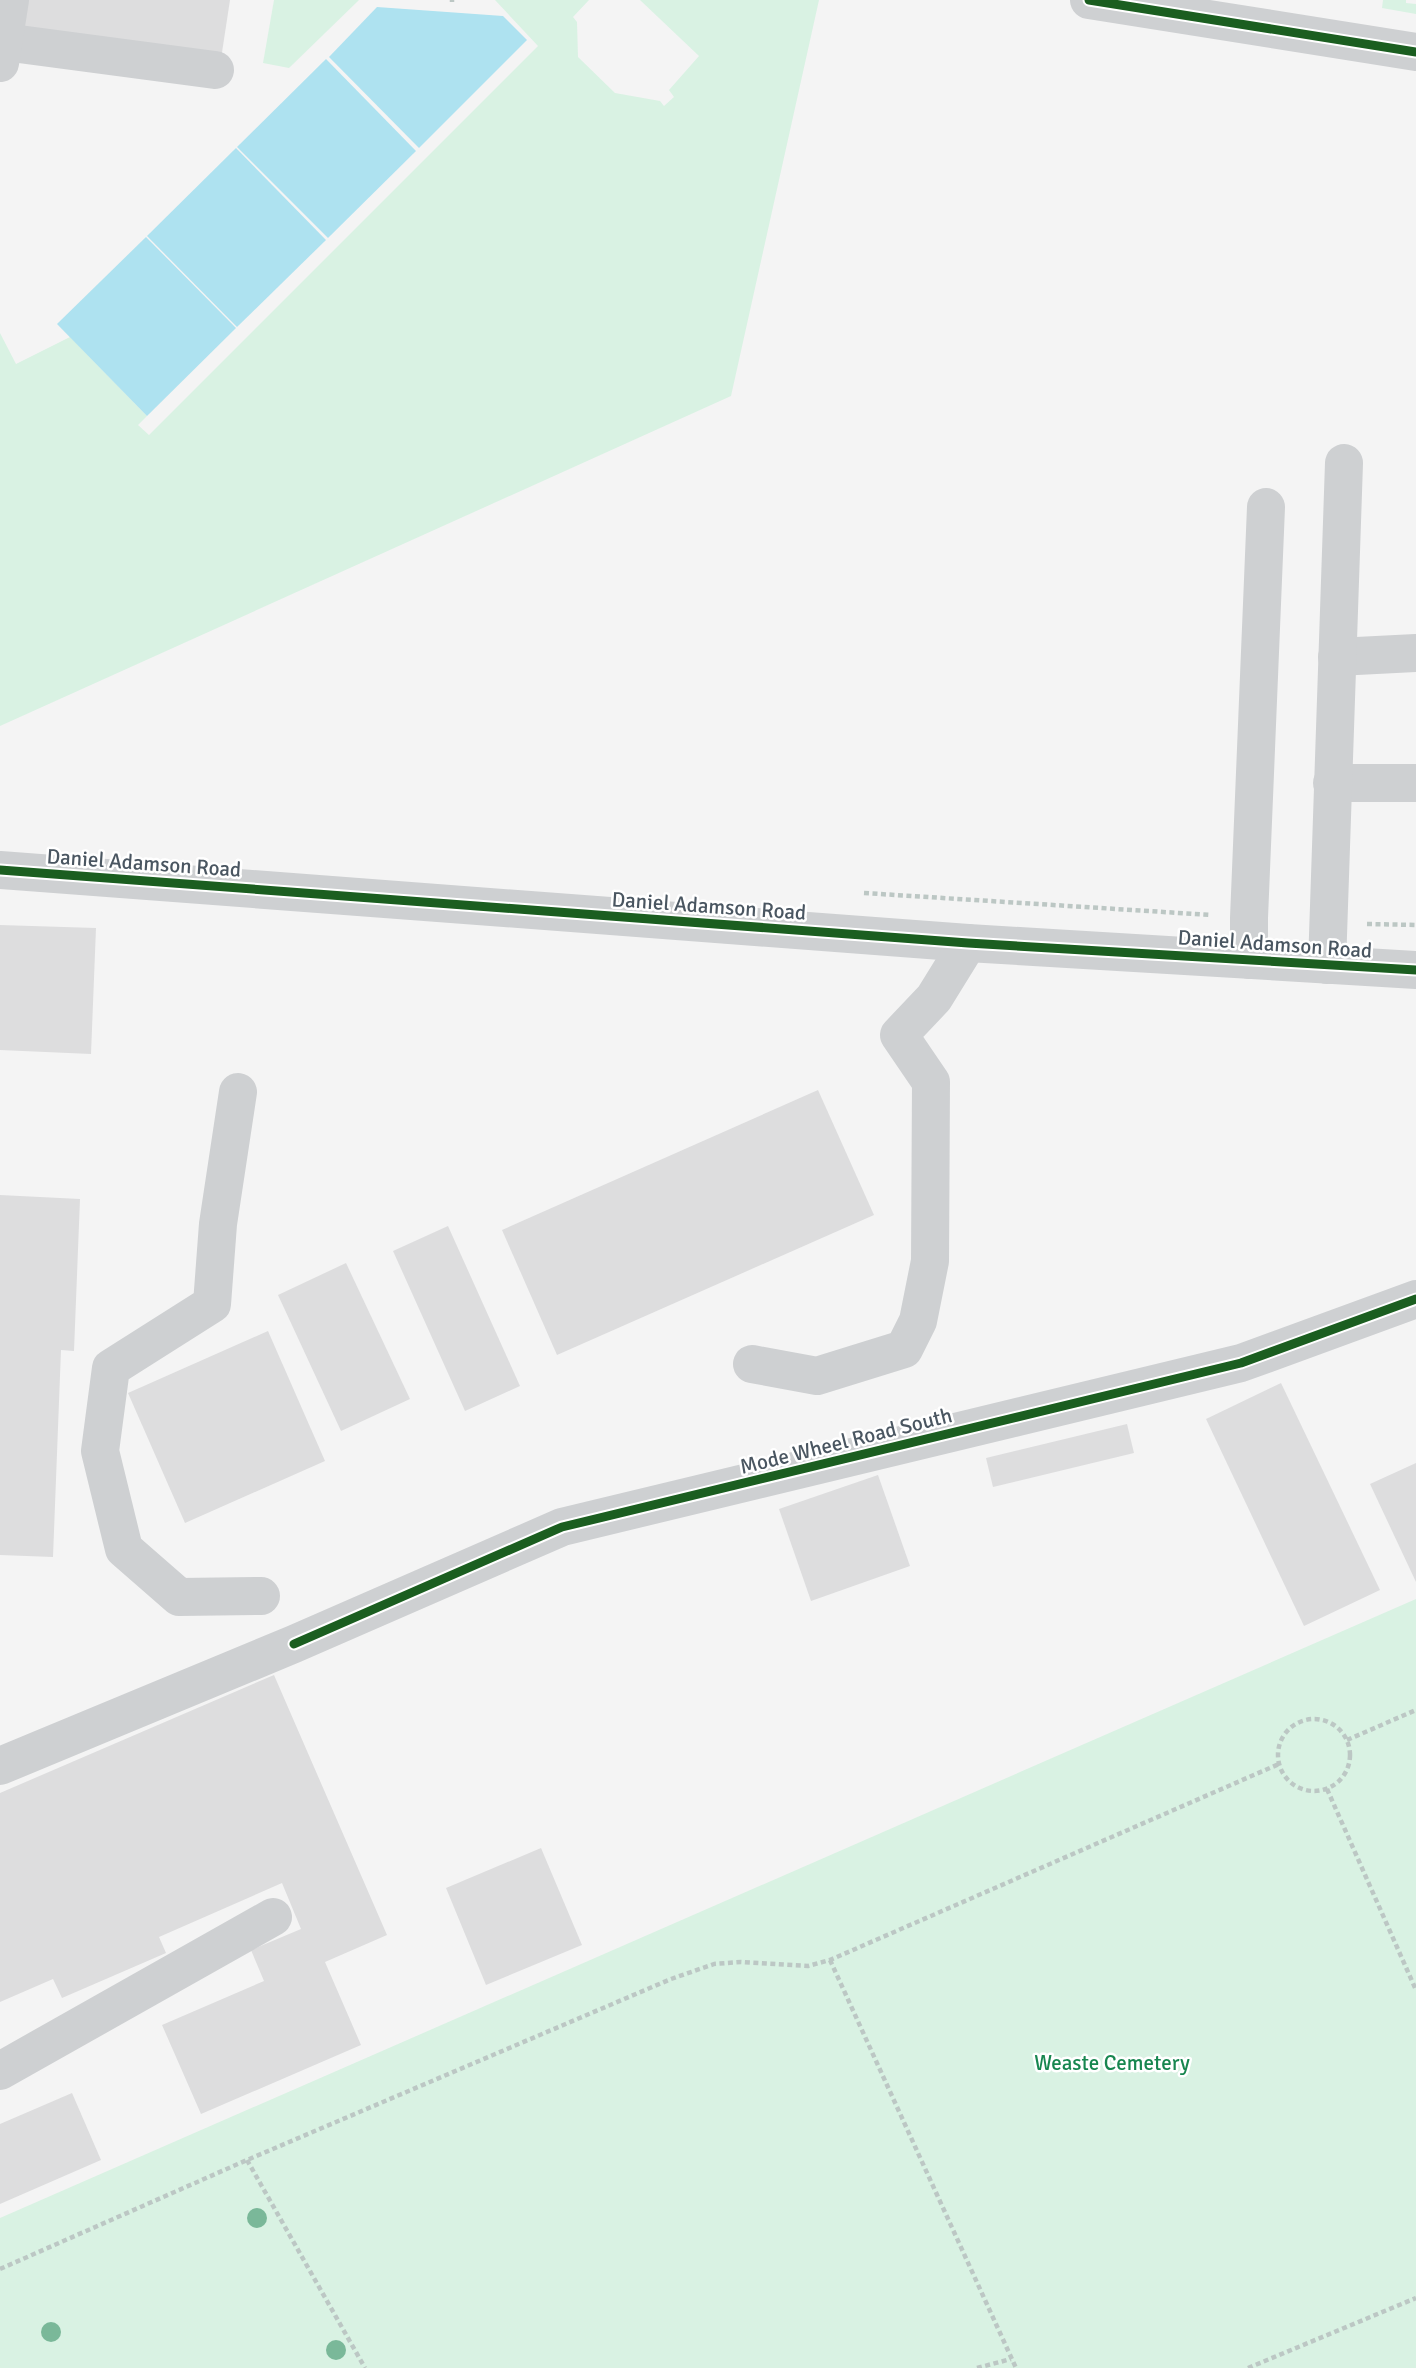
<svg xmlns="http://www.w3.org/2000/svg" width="1416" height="2368" font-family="Signika,sans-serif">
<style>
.green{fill:#d9f2e3}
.water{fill:#aee2f0}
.building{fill:#ddddde}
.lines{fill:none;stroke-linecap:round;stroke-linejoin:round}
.path{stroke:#bcc7c4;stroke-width:4.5;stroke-dasharray:5 3.5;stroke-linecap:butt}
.minor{stroke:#ced0d2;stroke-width:38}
.cycleway-casing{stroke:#fff;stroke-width:13}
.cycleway{stroke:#1b5e20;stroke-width:9}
.tree{fill:#7ab899}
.labels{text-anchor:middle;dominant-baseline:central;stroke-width:5;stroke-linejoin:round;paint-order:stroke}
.street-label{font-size:21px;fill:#4a5661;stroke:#fff}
.park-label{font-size:21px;fill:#17864f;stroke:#fff}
</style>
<rect width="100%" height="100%" fill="#f4f4f4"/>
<g class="green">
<polygon points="274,0 359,0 289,68 263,63"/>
<polygon points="495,0 589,0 573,17 577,22 578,57 615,93 660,101 664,106 674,97 669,90 699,56 640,0 819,0 731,396 0,726 0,333 16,364 70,337 147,416 138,425 149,435 538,46"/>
<polygon points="1383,0 1406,0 1406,3 1416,4 1416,14 1382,8"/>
<polygon points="1416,1599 1416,2368 0,2368 0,2218"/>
</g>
<g class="water">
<polygon points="377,7 503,16 527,40 419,148 329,57"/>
<polygon points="326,59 416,151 328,238 237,147"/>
<polygon points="236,148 326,240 237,327 147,236"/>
<polygon points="146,237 236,328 147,416 57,324"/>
</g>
<g class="building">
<polygon points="26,0 230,0 221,59 22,27"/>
<polygon points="0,925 96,928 91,1054 0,1050"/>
<polygon points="818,1090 874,1215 557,1355 502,1230"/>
<polygon points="0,1195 80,1199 74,1351 61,1350 53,1557 0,1555"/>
<polygon points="448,1226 520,1386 465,1411 393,1251"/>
<polygon points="346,1263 410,1399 341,1431 278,1295"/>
<polygon points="268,1331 325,1461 185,1523 128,1393"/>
<polygon points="1281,1383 1380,1590 1304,1626 1206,1419"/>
<polygon points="1127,1424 1134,1453 993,1487 986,1458"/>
<polygon points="1416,1463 1416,1582 1370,1484"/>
<polygon points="878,1475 910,1566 811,1601 779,1509"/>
<polygon points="274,1675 387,1935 325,1962 361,2045 201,2114 162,2025 264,1981 251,1950 301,1929 282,1883 159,1937 166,1953 62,1998 53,1979 0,2002 0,1793"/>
<polygon points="541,1848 582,1945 486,1985 446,1888"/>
<polygon points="72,2093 101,2160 0,2204 0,2124"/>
</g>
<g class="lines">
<g class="path">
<polyline points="452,2 452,0"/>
<polyline points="864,893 1211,915"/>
<polyline points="1367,924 1416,925"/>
<circle cx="1314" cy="1755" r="36"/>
<polyline points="1347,1740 1416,1710"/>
<polyline points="1327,1789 1416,1990"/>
<polyline points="830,1960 1016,2368"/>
<polyline points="247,2160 365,2368"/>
<polyline points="0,2269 247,2160 671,1979 714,1964 741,1962 808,1966 830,1960 1279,1764"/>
<polyline points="977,2368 1011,2359"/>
<polyline points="1248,2368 1416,2298"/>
</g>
<g class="minor">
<polyline points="1089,0 1416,52"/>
<polyline points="4,42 215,70"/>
<polyline points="0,63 10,0"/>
<polyline points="1337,657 1416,653"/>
<polyline points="1332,783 1416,783"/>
<polyline points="0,870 968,943 1416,970"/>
<polyline points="1249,960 1249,918 1266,507"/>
<polyline points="1327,965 1344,463"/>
<polyline points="238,1092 218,1224 212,1304 111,1368 100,1451 124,1549 179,1597 261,1596"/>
<polyline points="752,1364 817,1376 904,1349 918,1321 930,1261 931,1082 899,1035 934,998 968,943"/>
<polyline points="0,1766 294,1644 562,1527 1241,1363 1416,1299"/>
<polyline points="0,2071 273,1917"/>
</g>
<defs>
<g id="cycleway">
<polyline points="1089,0 1416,52"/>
<polyline points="0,870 968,943 1416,970"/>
<polyline points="294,1644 562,1527 1241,1363 1416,1299"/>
</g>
</defs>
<use href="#cycleway" class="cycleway-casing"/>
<use href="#cycleway" class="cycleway"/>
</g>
<g class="tree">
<circle cx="257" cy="2218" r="10"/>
<circle cx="51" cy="2332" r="10"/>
<circle cx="336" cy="2350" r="10"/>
</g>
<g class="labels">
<g class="street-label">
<text transform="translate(144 863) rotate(4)">Daniel Adamson Road</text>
<text transform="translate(709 906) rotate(4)">Daniel Adamson Road</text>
<text transform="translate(1275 944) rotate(4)">Daniel Adamson Road</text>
<text transform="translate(846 1441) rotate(-14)">Mode Wheel Road South</text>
</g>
<g class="park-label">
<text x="1112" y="2063">Weaste Cemetery</text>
</g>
</g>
</svg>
